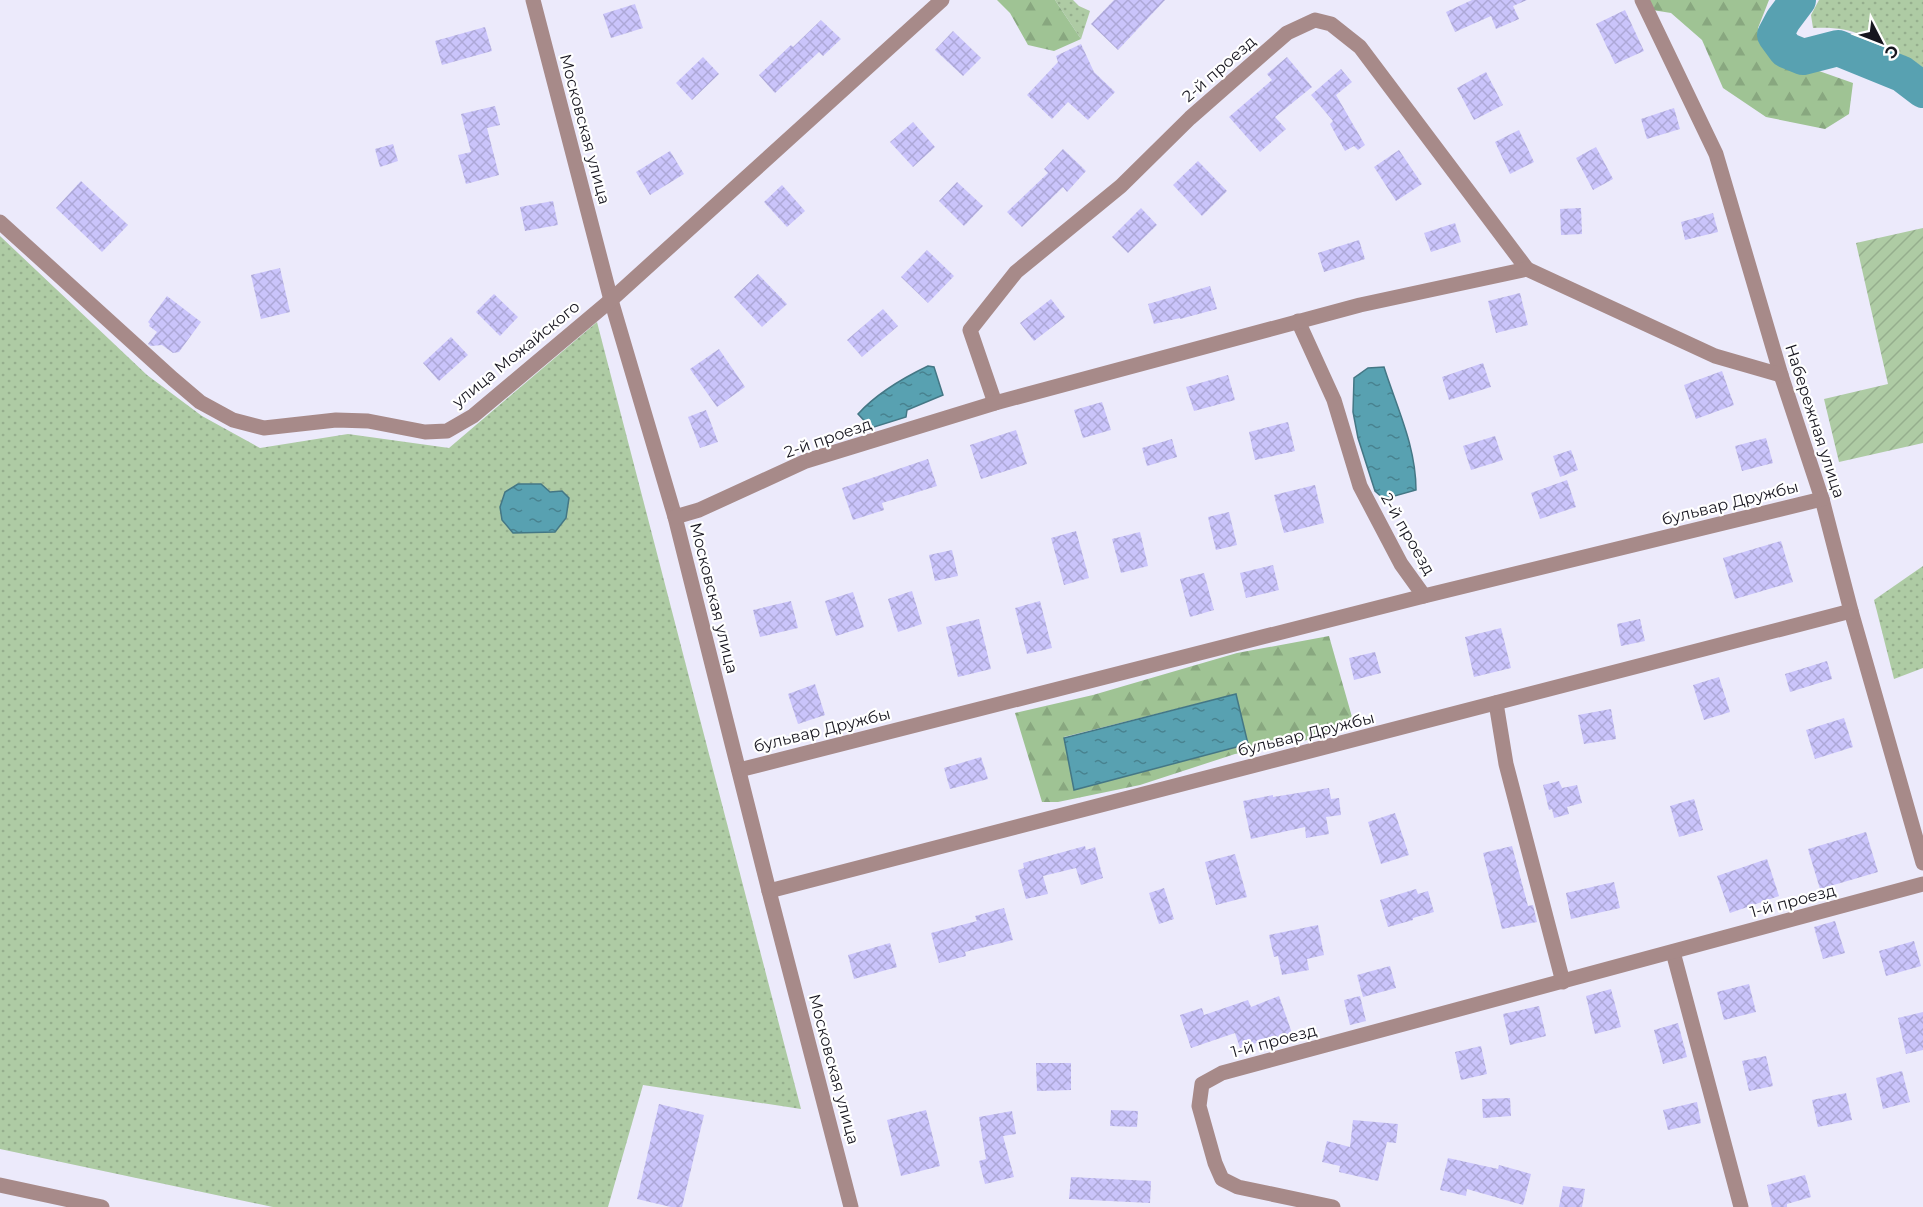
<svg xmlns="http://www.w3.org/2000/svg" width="1923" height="1207" font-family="Montserrat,sans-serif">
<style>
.grass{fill:url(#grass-dots)}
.forest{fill:url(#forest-firs);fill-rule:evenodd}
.garden{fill:url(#garden-furrows)}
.water{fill:url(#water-ripples);stroke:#447785;stroke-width:1.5}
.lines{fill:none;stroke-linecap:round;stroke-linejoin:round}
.river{stroke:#58a1b1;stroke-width:36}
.building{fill:url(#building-cross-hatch)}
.minor{stroke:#a78a89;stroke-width:15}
.labels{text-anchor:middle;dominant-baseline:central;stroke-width:4.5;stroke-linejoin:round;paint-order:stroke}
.street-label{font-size:16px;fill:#17161f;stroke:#fff}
</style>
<defs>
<pattern id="grass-dots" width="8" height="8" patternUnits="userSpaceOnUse" patternTransform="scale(1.5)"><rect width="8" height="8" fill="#aecba4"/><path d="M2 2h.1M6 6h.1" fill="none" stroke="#95ae8d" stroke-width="1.8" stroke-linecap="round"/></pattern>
<pattern id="forest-firs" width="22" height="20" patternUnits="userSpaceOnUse" patternTransform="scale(1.5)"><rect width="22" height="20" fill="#9fc394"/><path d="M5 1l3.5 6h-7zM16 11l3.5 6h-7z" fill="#88a77f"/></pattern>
<pattern id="garden-furrows" width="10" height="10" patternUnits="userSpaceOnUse" patternTransform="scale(1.5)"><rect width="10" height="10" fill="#aecba4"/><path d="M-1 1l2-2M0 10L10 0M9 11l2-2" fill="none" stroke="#95ae8d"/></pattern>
<pattern id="water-ripples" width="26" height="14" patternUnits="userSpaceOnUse" patternTransform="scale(1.5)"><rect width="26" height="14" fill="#58a1b1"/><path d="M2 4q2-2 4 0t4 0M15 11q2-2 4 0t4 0" fill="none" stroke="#48828f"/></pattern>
<pattern id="building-cross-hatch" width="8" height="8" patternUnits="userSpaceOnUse" patternTransform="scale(1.5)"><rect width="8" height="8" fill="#cac4fb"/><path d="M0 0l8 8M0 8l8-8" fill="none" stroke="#ada8d7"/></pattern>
</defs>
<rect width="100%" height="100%" fill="#eceafb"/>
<g class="grass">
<polygon points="1055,0 1073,0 1079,6 1090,11 1081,39"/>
<path d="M1819,0H1923V68C1917,61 1907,60 1898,55C1867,36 1851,26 1813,28L1811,15Z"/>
<polygon points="0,236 147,375 202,416 260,448 348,434 449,448 597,322 801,1109 643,1085 608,1207 273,1207 0,1149"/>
<polygon points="1923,566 1923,668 1894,679 1874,600"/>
</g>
<g class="forest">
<polygon points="997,0 1055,0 1081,39 1054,51 1028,45 1010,13"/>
<polygon points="1642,0 1769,0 1758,28 1771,46 1802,65 1853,83 1849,114 1825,129 1766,117 1723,88 1702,40 1671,13 1646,9"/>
<path d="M1329,636L1354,724L1295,744L1235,754L1140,785L1058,802H1042L1015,713L1093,695L1237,653ZM1236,694L1248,744L1074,790L1064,737Z"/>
</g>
<polygon class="garden" points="1923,228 1923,443 1839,462 1824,399 1888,384 1856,243"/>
<g class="water">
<path d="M928,366L934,367L943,395L907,410L906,417L871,428L858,414C877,393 903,378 928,366Z"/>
<path d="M1384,367C1397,408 1416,446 1416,490L1384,499L1375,491L1358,438L1353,412L1354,378L1368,368Z"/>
<polygon points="518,484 541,484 550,492 562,491 569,498 566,518 555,532 513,533 502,520 500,507 505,492"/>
<polygon points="1236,694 1248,744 1074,790 1064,738"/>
</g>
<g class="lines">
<polyline class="river" points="1798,0 1783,20 1775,35 1786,50 1803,57 1838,48 1902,74 1923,90"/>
</g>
<g class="building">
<polygon points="1114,0 1165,0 1118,50 1091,24"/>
<polygon points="1472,0 1527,0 1513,6 1519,19 1496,29 1491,16 1455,32 1446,12"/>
<polygon points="635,4 643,28 611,38 603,14"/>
<polygon points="1625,10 1644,51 1615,64 1596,24"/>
<polygon points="821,20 841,39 823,56 819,52 775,93 759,75 791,45 793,47"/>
<polygon points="485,27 492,51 442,65 435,41"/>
<polygon points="953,31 981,58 963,76 935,50"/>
<polygon points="1081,44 1094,72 1115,92 1088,120 1068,102 1052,119 1027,95 1058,62 1056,56"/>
<polygon points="703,57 719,74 692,100 676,83"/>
<polygon points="1287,57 1312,87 1275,117 1286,129 1260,152 1229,117 1272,80 1267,74"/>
<polygon points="1341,69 1352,82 1336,95 1365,145 1358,150 1354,146 1345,151 1330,124 1333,121 1311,95"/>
<polygon points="1486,72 1503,105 1474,120 1457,88"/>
<polygon points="495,106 500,125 487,128 499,175 466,184 458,155 471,152 461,114"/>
<polygon points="1674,108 1680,129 1647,139 1641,119"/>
<polygon points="913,122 935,147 913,167 890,142"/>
<polygon points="1519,130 1534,162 1510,174 1495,142"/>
<polygon points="393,144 398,161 380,167 375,149"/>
<polygon points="1596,147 1613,179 1593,190 1576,158"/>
<polygon points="1063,149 1086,171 1067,192 1063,187 1022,227 1007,212 1048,173 1044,169"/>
<polygon points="1399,150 1422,184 1396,201 1374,167"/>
<polygon points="670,151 684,174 650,195 636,172"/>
<polygon points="1198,161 1227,191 1202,216 1173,185"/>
<polygon points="81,181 128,225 102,252 56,208"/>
<polygon points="957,182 983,206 964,226 939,201"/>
<polygon points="782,185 805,211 787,227 764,202"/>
<polygon points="553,201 558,225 525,231 520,207"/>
<polygon points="1141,208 1157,225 1128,253 1112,237"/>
<polygon points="1581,208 1582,234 1561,235 1560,209"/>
<polygon points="1713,213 1718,232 1685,240 1681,222"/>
<polygon points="1455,223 1461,242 1431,252 1424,233"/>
<polygon points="1359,240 1365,259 1324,272 1318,253"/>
<polygon points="927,250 954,276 928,303 901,277"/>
<polygon points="280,268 290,312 261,319 251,275"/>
<polygon points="758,274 787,304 762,327 734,297"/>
<polygon points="1210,286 1217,309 1180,319 1180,318 1154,324 1148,304"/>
<polygon points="1520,293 1528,325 1496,333 1488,301"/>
<polygon points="494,294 518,317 500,336 476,312"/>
<polygon points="167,296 201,322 179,352 173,353 162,345 151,346 148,344 157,332 149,326 150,324 148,322"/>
<polygon points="1051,299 1065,317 1034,341 1020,323"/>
<polygon points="883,309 898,326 862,357 847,340"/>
<polygon points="451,337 468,355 439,381 423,363"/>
<polygon points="719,349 745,387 717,407 690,369"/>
<polygon points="1483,363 1491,387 1449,400 1442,377"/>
<polygon points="1722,371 1734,405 1696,419 1684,385"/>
<polygon points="1228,375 1235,400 1194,411 1186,387"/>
<polygon points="1102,402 1111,430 1083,438 1074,410"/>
<polygon points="706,410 718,442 700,448 688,417"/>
<polygon points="1288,422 1295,451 1255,460 1249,432"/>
<polygon points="1016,430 1027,464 981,479 970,445"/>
<polygon points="1495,436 1503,460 1471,470 1463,446"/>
<polygon points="1766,438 1773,463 1742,471 1735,446"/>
<polygon points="1172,439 1177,457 1147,466 1142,448"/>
<polygon points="1571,450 1578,470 1560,477 1553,456"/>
<polygon points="928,459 937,486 882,503 884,510 853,520 842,488"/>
<polygon points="1567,480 1576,507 1540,519 1531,493"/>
<polygon points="1315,485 1324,523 1284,533 1274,495"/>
<polygon points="1229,512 1237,545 1216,550 1208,517"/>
<polygon points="1076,531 1089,578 1064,585 1051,538"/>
<polygon points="1140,532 1148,566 1121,573 1112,539"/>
<polygon points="1781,541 1793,582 1735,599 1723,558"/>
<polygon points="952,550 958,576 935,581 929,555"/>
<polygon points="1273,565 1279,590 1246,598 1240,573"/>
<polygon points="1204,573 1214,610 1190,617 1180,579"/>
<polygon points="912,591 922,624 898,632 888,599"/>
<polygon points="853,592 864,627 836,636 825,601"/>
<polygon points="791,601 798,628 760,637 753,610"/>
<polygon points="1040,601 1052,648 1027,654 1015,608"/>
<polygon points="979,619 991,669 958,677 946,627"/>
<polygon points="1640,619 1645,641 1621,646 1617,624"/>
<polygon points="1501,628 1511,668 1474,677 1465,637"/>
<polygon points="1375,652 1381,673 1354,680 1349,658"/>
<polygon points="1827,661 1832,679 1790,692 1785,674"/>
<polygon points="1719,677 1730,712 1704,720 1693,685"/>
<polygon points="815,684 825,715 798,724 788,694"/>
<polygon points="1611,709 1616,739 1584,744 1578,715"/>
<polygon points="1844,718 1853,747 1815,759 1806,730"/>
<polygon points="981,757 988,779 950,789 944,768"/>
<polygon points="1559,781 1562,788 1577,785 1582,803 1567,807 1569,814 1554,818 1552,809 1549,810 1543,785"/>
<polygon points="1329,788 1331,799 1339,798 1341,815 1326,817 1329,834 1306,838 1305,827 1251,839 1243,801 1273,795 1273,797"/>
<polygon points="1694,799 1703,830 1679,837 1670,806"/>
<polygon points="1395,813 1409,855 1381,864 1368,822"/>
<polygon points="1866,832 1878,872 1820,889 1808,849"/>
<polygon points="1085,846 1086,850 1095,847 1103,878 1081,885 1076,868 1043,876 1048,894 1026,899 1018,870 1024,868 1023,863"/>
<polygon points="1512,846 1528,906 1533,905 1537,922 1502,929 1483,853"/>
<polygon points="1235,854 1247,897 1216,905 1205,862"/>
<polygon points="1767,859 1779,896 1730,913 1717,876"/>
<polygon points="1614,882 1620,908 1571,919 1566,893"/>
<polygon points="1164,888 1174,919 1159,924 1149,893"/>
<polygon points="1416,889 1418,894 1428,891 1434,912 1413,918 1413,920 1388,927 1380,900"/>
<polygon points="1004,908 1013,940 965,952 966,956 939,963 931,933 977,921 975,916"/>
<polygon points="1835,921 1845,953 1823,959 1814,927"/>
<polygon points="1318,925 1324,955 1307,959 1309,970 1282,975 1278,956 1274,957 1269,935"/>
<polygon points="1914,941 1921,966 1886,976 1879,951"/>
<polygon points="890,943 897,967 854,979 848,955"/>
<polygon points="1390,966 1396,988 1363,997 1357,975"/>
<polygon points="1749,984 1756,1012 1724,1020 1717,992"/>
<polygon points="1611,989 1621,1027 1595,1034 1586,996"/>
<polygon points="1279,996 1293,1036 1267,1045 1266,1040 1240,1048 1235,1033 1191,1048 1180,1015 1202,1008 1204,1015 1248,1000 1251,1007"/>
<polygon points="1360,996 1366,1021 1350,1025 1344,1000"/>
<polygon points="1539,1006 1546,1036 1510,1045 1503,1014"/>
<polygon points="1923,1012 1923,1050 1906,1054 1898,1018"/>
<polygon points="1678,1023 1687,1057 1663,1064 1654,1030"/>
<polygon points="1481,1046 1487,1074 1461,1080 1455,1052"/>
<polygon points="1766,1056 1773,1086 1749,1091 1742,1061"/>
<polygon points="1036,1063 1071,1063 1071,1090 1037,1091"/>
<polygon points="1902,1071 1910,1102 1883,1109 1876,1078"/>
<polygon points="1846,1093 1852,1120 1818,1127 1812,1100"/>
<polygon points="1510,1098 1511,1116 1483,1118 1482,1099"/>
<polygon points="1697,1102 1701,1123 1668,1130 1663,1110"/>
<polygon points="659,1104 704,1115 682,1207 671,1207 637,1199"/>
<polygon points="926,1110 940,1166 901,1176 887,1120"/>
<polygon points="1111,1110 1138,1111 1137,1127 1110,1126"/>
<polygon points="1012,1111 1016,1134 1003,1136 1014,1177 985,1184 979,1161 986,1159 979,1117"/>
<polygon points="1353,1120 1398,1124 1396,1143 1387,1142 1378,1181 1339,1172 1340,1166 1322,1162 1327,1141 1350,1147"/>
<polygon points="1448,1158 1498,1169 1499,1165 1531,1174 1523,1205 1467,1189 1466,1196 1440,1190"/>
<polygon points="1805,1175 1811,1197 1787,1204 1787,1207 1772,1207 1767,1185"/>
<polygon points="1071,1177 1151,1181 1150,1203 1069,1199"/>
<polygon points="1563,1186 1585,1189 1582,1207 1559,1207"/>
</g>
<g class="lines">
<g class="minor">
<polyline points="533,0 611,300 675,517 769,891 851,1207"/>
<polyline points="1642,0 1716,154 1781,375 1822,499 1851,611 1923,863"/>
<polyline points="0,222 173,379 200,402 233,420 264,428 336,420 368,421 425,432 447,431 473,416 611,300 942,0"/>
<polyline points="1298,321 1334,400 1360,486 1401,564 1424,596"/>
<polyline points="995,403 970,330 1016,272 1121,186 1190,118 1287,33 1315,20 1331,24 1360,47 1527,269"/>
<polyline points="675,517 699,510 806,461 995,403 1360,305 1527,269 1715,356 1781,375"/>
<polyline points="1496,703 1506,764 1563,982"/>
<polyline points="739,770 1424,596 1822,499"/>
<polyline points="769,891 1851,611"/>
<polyline points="1673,952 1741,1207"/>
<polyline points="0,1185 102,1207"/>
<polyline points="1333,1207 1238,1187 1222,1179 1215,1163 1199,1106 1202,1084 1222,1073 1923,884"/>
</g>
</g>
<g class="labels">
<g class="street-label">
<text transform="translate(1219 69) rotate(-41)">2-й проезд</text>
<text transform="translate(585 129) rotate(75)">Московская улица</text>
<text transform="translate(516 354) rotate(-39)">улица Можайского</text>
<text transform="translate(1815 421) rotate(72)">Набережная улица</text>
<text transform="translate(828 438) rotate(-19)">2-й проезд</text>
<text transform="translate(1730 503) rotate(-14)">бульвар Дружбы</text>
<text transform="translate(1408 534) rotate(60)">2-й проезд</text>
<text transform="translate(714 598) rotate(76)">Московская улица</text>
<text transform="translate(822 730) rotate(-14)">бульвар Дружбы</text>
<text transform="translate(1306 734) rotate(-14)">бульвар Дружбы</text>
<text transform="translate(1793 901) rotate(-15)">1-й проезд</text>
<text transform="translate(1274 1041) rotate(-15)">1-й проезд</text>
<text transform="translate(834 1069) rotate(75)">Московская улица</text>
</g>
</g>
<g transform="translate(1881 42) rotate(132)" stroke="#ffffff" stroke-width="4.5" paint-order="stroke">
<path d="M0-4.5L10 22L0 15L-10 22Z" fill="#17161f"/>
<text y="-9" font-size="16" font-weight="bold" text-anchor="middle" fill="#17161f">С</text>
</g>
</svg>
